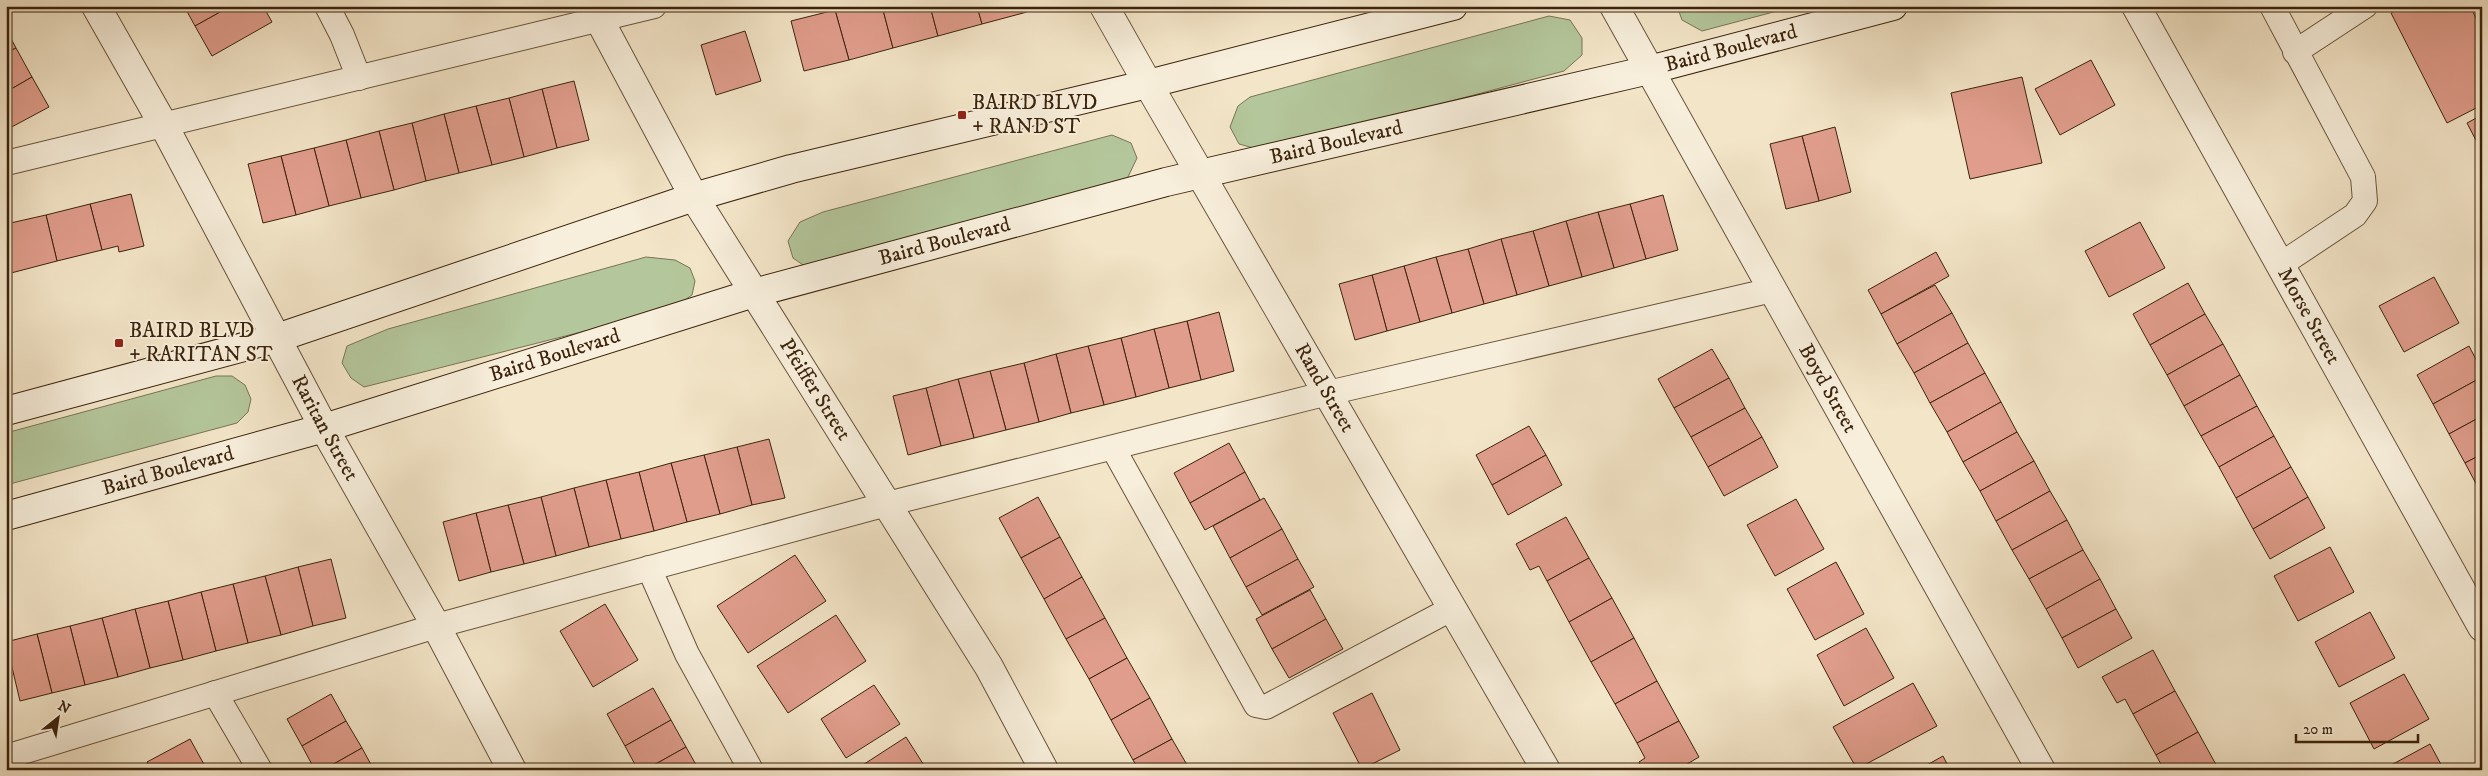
<svg xmlns="http://www.w3.org/2000/svg" width="2488" height="776" font-family="'IM FELL DW Pica',serif">
<style>
.green{fill:#b4c69b;stroke:#787454}
.building{fill:#e09d8c;stroke:#3b230c}
.lines{fill:none;stroke-linecap:round;stroke-linejoin:round}
.lane-casing{stroke:#69543b;stroke-width:26}
.street-casing{stroke:#69543b;stroke-width:30}
.secondary-casing{stroke:#3b230c;stroke-width:30}
.lane{stroke:#f7eedb;stroke-width:24}
.street{stroke:#f7eedb;stroke-width:28}
.secondary{stroke:#f7eedb;stroke-width:28}
.poi-dot{fill:#8f2418;stroke:#f7eedb;stroke-width:2}
.labels{text-anchor:middle;dominant-baseline:central;stroke-width:4;stroke-linejoin:round;paint-order:stroke}
.street-label{font-size:21px;fill:#3b230c;stroke:#f7eedb}
.poi-label{font-size:21px;fill:#3b230c;stroke:#f7eedb;text-anchor:start}
</style>
<rect width="100%" height="100%" fill="#f3e5c8"/>
<filter id="stains"><feTurbulence type="fractalNoise" baseFrequency=".004" numOctaves="4"/><feColorMatrix values="0 0 0 0 .2 0 0 0 0 .09 0 0 0 0 .02 0 0 0 .5 -.17"/></filter>
<radialGradient id="worn" r=".72"><stop offset=".6" stop-color="#630" stop-opacity="0"/><stop offset="1" stop-color="#630" stop-opacity=".3"/></radialGradient>
<g class="green">
<polygon points="1677,6 1796,6 1702,31 1682,20"/>
<polygon points="1549,16 1570,20 1582,38 1582,55 1564,71 1264,151 1239,144 1230,127 1238,106 1250,97"/>
<polygon points="1112,135 1131,143 1137,158 1127,179 812,271 793,258 788,241 800,222 823,212"/>
<polygon points="646,257 675,260 690,268 695,281 692,295 672,309 364,387 351,378 342,363 347,346 388,329"/>
<polygon points="216,376 232,376 245,385 251,399 248,412 237,423 6,485 6,433"/>
</g>
<g class="building">
<polygon points="184,6 231,6 195,26"/>
<polygon points="231,6 263,6 272,22 212,56 195,26"/>
<polygon points="848,6 882,6 893,48 849,60 835,10"/>
<polygon points="882,6 930,6 938,36 893,48"/>
<polygon points="930,6 977,6 982,24 938,36"/>
<polygon points="977,6 1025,6 1027,12 982,24"/>
<polygon points="2405,6 2470,6 2482,30 2482,105 2447,123 2391,13"/>
<polygon points="835,10 849,60 804,71 791,21"/>
<polygon points="6,29 16,48 6,53"/>
<polygon points="745,31 761,81 716,95 701,45"/>
<polygon points="16,48 32,77 6,92 6,53"/>
<polygon points="2091,60 2115,105 2060,135 2035,89"/>
<polygon points="32,77 49,107 6,130 6,92"/>
<polygon points="2022,77 2042,163 1970,179 1951,93"/>
<polygon points="574,81 589,140 557,148 542,89"/>
<polygon points="542,89 557,148 524,157 509,98"/>
<polygon points="509,98 524,157 492,165 476,106"/>
<polygon points="476,106 492,165 459,173 444,114"/>
<polygon points="444,114 459,173 426,181 412,123"/>
<polygon points="2482,115 2482,152 2467,123"/>
<polygon points="412,123 426,181 394,190 379,131"/>
<polygon points="1835,127 1851,192 1819,201 1802,136"/>
<polygon points="379,131 394,190 361,198 346,140"/>
<polygon points="1802,136 1819,201 1786,209 1770,144"/>
<polygon points="346,140 361,198 329,206 314,148"/>
<polygon points="314,148 329,206 296,215 281,156"/>
<polygon points="281,156 296,215 263,223 248,164"/>
<polygon points="131,194 144,246 119,252 118,246 102,250 90,204"/>
<polygon points="1663,195 1678,250 1646,259 1630,204"/>
<polygon points="90,204 102,250 57,261 46,215"/>
<polygon points="1630,204 1646,259 1614,268 1598,212"/>
<polygon points="1598,212 1614,268 1582,277 1566,221"/>
<polygon points="46,215 57,261 11,273 6,255 6,224"/>
<polygon points="1566,221 1582,277 1549,286 1533,231"/>
<polygon points="2140,222 2165,268 2109,297 2085,251"/>
<polygon points="1533,231 1549,286 1517,295 1501,239"/>
<polygon points="1501,239 1517,295 1484,304 1468,249"/>
<polygon points="1468,249 1484,304 1452,313 1436,257"/>
<polygon points="1936,252 1949,276 1881,314 1868,290"/>
<polygon points="6,255 11,273 6,274"/>
<polygon points="1436,257 1452,313 1420,322 1404,266"/>
<polygon points="1404,266 1420,322 1387,331 1372,275"/>
<polygon points="1372,275 1387,331 1355,340 1339,284"/>
<polygon points="2434,277 2459,323 2404,352 2379,306"/>
<polygon points="2188,283 2205,314 2150,345 2133,314"/>
<polygon points="1935,285 1952,313 1897,344 1881,314"/>
<polygon points="1219,312 1234,371 1201,380 1187,321"/>
<polygon points="1952,313 1968,343 1914,373 1897,344"/>
<polygon points="2205,314 2223,344 2167,375 2150,345"/>
<polygon points="1187,321 1201,380 1169,388 1154,329"/>
<polygon points="1154,329 1169,388 1136,397 1121,338"/>
<polygon points="1121,338 1136,397 1104,405 1088,346"/>
<polygon points="1968,343 1985,373 1930,403 1914,373"/>
<polygon points="2223,344 2240,375 2184,406 2167,375"/>
<polygon points="1088,346 1104,405 1071,413 1056,354"/>
<polygon points="2469,346 2482,371 2482,377 2433,404 2417,375"/>
<polygon points="1712,349 1729,378 1674,408 1658,379"/>
<polygon points="1056,354 1071,413 1039,422 1024,363"/>
<polygon points="1024,363 1039,422 1006,430 990,371"/>
<polygon points="990,371 1006,430 974,438 958,379"/>
<polygon points="1985,373 2001,402 1947,432 1930,403"/>
<polygon points="2240,375 2257,406 2201,436 2184,406"/>
<polygon points="2482,377 2482,416 2449,434 2433,404"/>
<polygon points="1729,378 1745,408 1691,437 1674,408"/>
<polygon points="958,379 974,438 941,446 926,388"/>
<polygon points="926,388 941,446 908,455 893,396"/>
<polygon points="2001,402 2017,432 1963,462 1947,432"/>
<polygon points="2257,406 2274,436 2219,467 2201,436"/>
<polygon points="1745,408 1762,437 1708,467 1691,437"/>
<polygon points="2482,416 2482,454 2465,463 2449,434"/>
<polygon points="1529,426 1546,455 1492,485 1476,455"/>
<polygon points="2017,432 2034,461 1980,491 1963,462"/>
<polygon points="2274,436 2291,467 2236,498 2219,467"/>
<polygon points="1762,437 1778,467 1724,496 1708,467"/>
<polygon points="769,439 785,498 752,505 737,447"/>
<polygon points="1229,443 1245,472 1190,503 1174,473"/>
<polygon points="737,447 752,505 720,514 704,455"/>
<polygon points="2482,454 2482,493 2481,493 2465,463"/>
<polygon points="704,455 720,514 687,522 671,463"/>
<polygon points="1546,455 1562,485 1508,515 1492,485"/>
<polygon points="2034,461 2050,491 1996,521 1980,491"/>
<polygon points="671,463 687,522 654,531 639,472"/>
<polygon points="2291,467 2308,497 2253,529 2236,498"/>
<polygon points="639,472 654,531 621,539 606,480"/>
<polygon points="1245,472 1260,500 1205,530 1190,503"/>
<polygon points="606,480 621,539 589,547 574,488"/>
<polygon points="574,488 589,547 556,556 541,497"/>
<polygon points="2050,491 2067,520 2012,550 1996,521"/>
<polygon points="541,497 556,556 524,564 508,505"/>
<polygon points="1038,497 1060,537 1021,558 999,518"/>
<polygon points="2308,497 2325,528 2270,559 2253,529"/>
<polygon points="1264,498 1282,529 1230,558 1213,526"/>
<polygon points="1796,499 1824,549 1775,576 1747,525"/>
<polygon points="508,505 524,564 491,572 476,513"/>
<polygon points="476,513 491,572 459,581 443,522"/>
<polygon points="1566,517 1589,558 1547,581 1539,566 1530,570 1516,544"/>
<polygon points="2067,520 2083,550 2029,579 2012,550"/>
<polygon points="1282,529 1298,559 1246,587 1230,558"/>
<polygon points="1060,537 1082,577 1044,599 1021,558"/>
<polygon points="2330,547 2354,592 2298,621 2274,576"/>
<polygon points="2083,550 2100,579 2046,609 2029,579"/>
<polygon points="795,555 826,601 748,653 717,606"/>
<polygon points="1589,558 1612,598 1569,622 1547,581"/>
<polygon points="331,559 346,618 313,626 298,567"/>
<polygon points="1298,559 1314,587 1262,615 1246,587"/>
<polygon points="1836,562 1864,614 1815,640 1787,589"/>
<polygon points="298,567 313,626 281,635 265,576"/>
<polygon points="265,576 281,635 248,643 233,584"/>
<polygon points="1082,577 1105,618 1066,639 1044,599"/>
<polygon points="2100,579 2116,609 2062,638 2046,609"/>
<polygon points="233,584 248,643 216,651 201,592"/>
<polygon points="1310,590 1326,619 1272,649 1256,619"/>
<polygon points="201,592 216,651 183,660 168,601"/>
<polygon points="1612,598 1634,638 1591,662 1569,622"/>
<polygon points="168,601 183,660 150,668 135,609"/>
<polygon points="605,604 638,660 593,687 560,631"/>
<polygon points="135,609 150,668 118,677 102,618"/>
<polygon points="2116,609 2132,638 2078,668 2062,638"/>
<polygon points="2370,612 2395,658 2339,687 2315,642"/>
<polygon points="836,615 866,661 788,713 757,666"/>
<polygon points="102,618 118,677 85,685 70,626"/>
<polygon points="1105,618 1127,658 1089,679 1066,639"/>
<polygon points="1326,619 1343,649 1289,678 1272,649"/>
<polygon points="70,626 85,685 52,693 37,634"/>
<polygon points="1866,628 1894,678 1844,706 1817,655"/>
<polygon points="37,634 52,693 20,701 6,642"/>
<polygon points="1634,638 1657,681 1615,704 1591,662"/>
<polygon points="2153,650 2175,691 2133,714 2125,699 2117,703 2102,677"/>
<polygon points="1127,658 1150,698 1111,720 1089,679"/>
<polygon points="2404,674 2429,719 2374,749 2350,703"/>
<polygon points="1657,681 1679,721 1637,743 1615,704"/>
<polygon points="1913,683 1937,726 1857,769 1833,727"/>
<polygon points="874,685 900,724 846,758 821,719"/>
<polygon points="653,688 671,720 625,746 607,714"/>
<polygon points="2175,691 2198,732 2156,755 2133,714"/>
<polygon points="1372,693 1400,750 1362,769 1333,713"/>
<polygon points="331,694 346,721 302,746 287,719"/>
<polygon points="1150,698 1172,739 1133,760 1111,720"/>
<polygon points="671,720 686,747 645,770 638,770 625,746"/>
<polygon points="346,721 362,748 323,770 315,770 302,746"/>
<polygon points="1679,721 1699,757 1677,770 1643,770 1639,762 1645,758 1637,743"/>
<polygon points="2198,732 2219,770 2164,770 2156,755"/>
<polygon points="906,737 927,770 855,770"/>
<polygon points="190,739 206,768 151,770 147,762"/>
<polygon points="1172,739 1190,770 1139,770 1133,760"/>
<polygon points="2430,744 2444,770 2382,770"/>
<polygon points="686,747 699,770 645,770"/>
<polygon points="362,748 374,770 323,770"/>
<polygon points="1943,756 1950,770 1918,770"/>
</g>
<g class="lines">
<defs>
<g id="lane">
<polyline points="327,6 342,35 359,78"/>
<polyline points="2272,6 2363,177 2365,201 2355,215 2280,265"/>
<polyline points="2295,52 2365,6"/>
<polyline points="6,163 654,6"/>
<polyline points="1113,448 1256,705 1266,707 1453,608"/>
<polyline points="649,568 687,654 751,770"/>
<polyline points="215,693 260,770"/>
<polyline points="6,757 436,626 887,504 1328,393 1772,290"/>
</g>
<g id="street">
<path id="s1" d="M96,6L163,124L324,428L436,626L512,770"/>
<path id="s2" d="M592,6L694,197L989,667L1044,770"/>
<path id="s3" d="M1104,6L1148,84L1546,770"/>
<path id="s4" d="M1614,6L2041,770"/>
<path id="s5" d="M2136,6L2482,627"/>
</g>
<g id="secondary">
<polyline points="6,411 277,338 694,197 791,169 1148,84 1453,6"/>
<path id="s6" d="M6,516L324,428L754,293L1166,182L1649,70L1893,6"/>
<polyline points="6,768 7,770"/>
</g>
</defs>
<use href="#lane" class="lane-casing"/>
<use href="#street" class="street-casing"/>
<use href="#secondary" class="secondary-casing"/>
<use href="#lane" class="lane"/>
<use href="#street" class="street"/>
<use href="#secondary" class="secondary"/>
</g>
<g class="poi-dot">
<rect x="957" y="110" width="10" height="10" rx="2.5"/>
<rect x="114" y="338" width="10" height="10" rx="2.5"/>
</g>
<g class="labels">
<g class="street-label">
<text stroke="none"><textPath href="#s6" startOffset="1788">Baird Boulevard</textPath></text>
<text stroke="none"><textPath href="#s6" startOffset="1382">Baird Boulevard</textPath></text>
<text stroke="none"><textPath href="#s6" startOffset="978">Baird Boulevard</textPath></text>
<text stroke="none"><textPath href="#s5" startOffset="355">Morse Street</textPath></text>
<text stroke="none"><textPath href="#s6" startOffset="572">Baird Boulevard</textPath></text>
<text stroke="none"><textPath href="#s3" startOffset="441">Rand Street</textPath></text>
<text stroke="none"><textPath href="#s4" startOffset="438">Boyd Street</textPath></text>
<text stroke="none"><textPath href="#s2" startOffset="444">Pfeiffer Street</textPath></text>
<text stroke="none"><textPath href="#s1" startOffset="480">Raritan Street</textPath></text>
<text stroke="none"><textPath href="#s6" startOffset="168">Baird Boulevard</textPath></text>
</g>
<g class="poi-label">
<text x="972" y="103">BAIRD BLVD<tspan x="972" dy="24">+ RAND ST</tspan></text>
<text x="129" y="331">BAIRD BLVD<tspan x="129" dy="24">+ RARITAN ST</tspan></text>
</g>
</g>
<rect width="2488" height="776" fill="none" stroke="#f3e5c8" stroke-width="25"/>
<rect x="8" y="8" width="2473" height="761" fill="none" stroke="#3b230c" stroke-width="2.5"/>
<rect x="12" y="12" width="2463" height="751" fill="none" stroke="#3b230c"/>
<g transform="translate(58 718) rotate(30)" stroke="#f7eedb" stroke-width="4" paint-order="stroke">
<path d="M0-4L9 19L0 12L-9 19Z" fill="#3b230c"/>
<text y="-8" font-size="14" font-weight="bold" text-anchor="middle" fill="#3b230c">N</text>
</g>
<path d="M2296 734v8h122v-8" fill="none" stroke="#3b230c" stroke-width="2.5"/>
<text x="2303" y="734" font-size="15" fill="#3b230c" stroke="#f7eedb" stroke-width="4" paint-order="stroke">20 m</text>
<rect width="100%" height="100%" filter="url(#stains)"/>
<rect width="100%" height="100%" fill="url(#worn)"/>
</svg>
